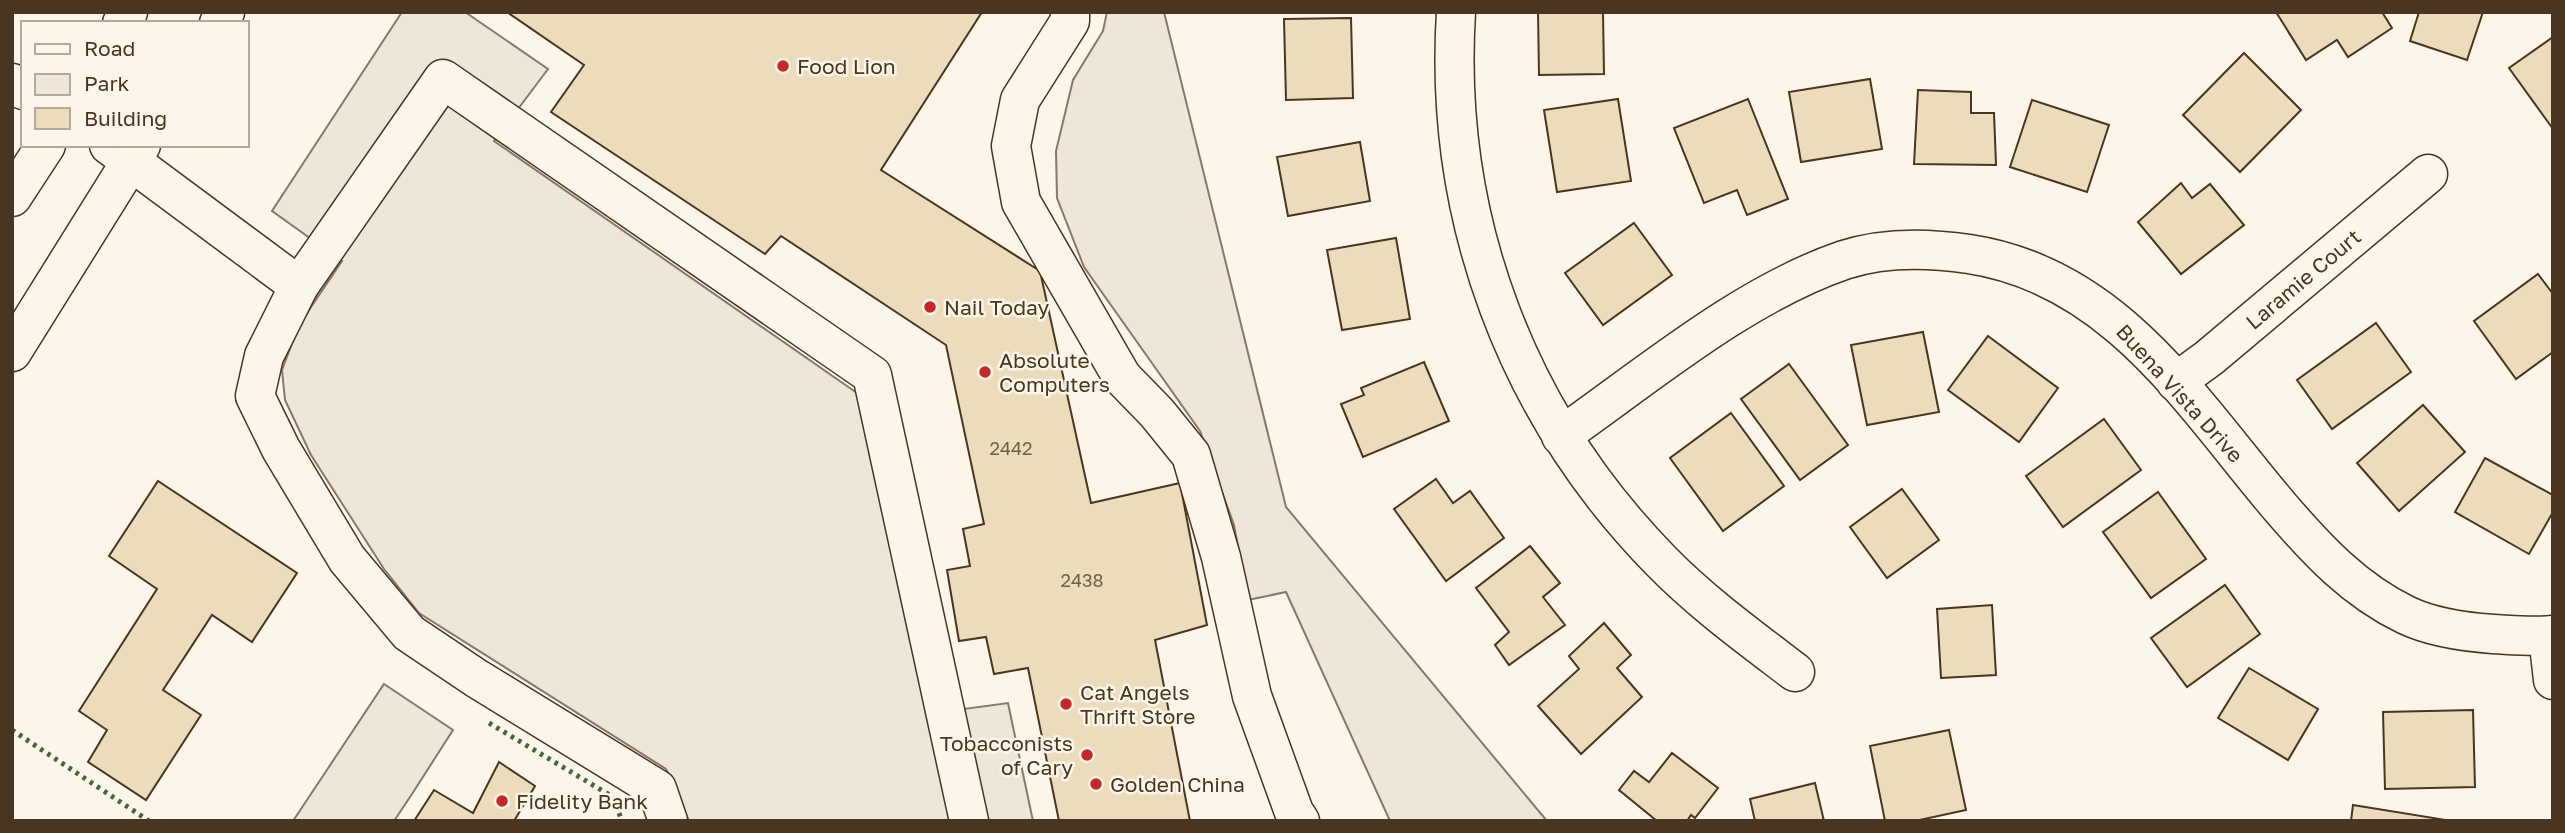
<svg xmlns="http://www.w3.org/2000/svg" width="2565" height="833" font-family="'Golos Text',sans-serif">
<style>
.green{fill:#ede6d9;stroke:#887966;stroke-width:2}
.parking{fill:#ede7d9;stroke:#887966;stroke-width:2}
.building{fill:#ecdcbc;stroke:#4a3520;stroke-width:2}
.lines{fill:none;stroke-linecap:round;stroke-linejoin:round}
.minor-casing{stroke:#4a3520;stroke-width:41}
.major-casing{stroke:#4a3520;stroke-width:41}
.minor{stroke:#fbf6e9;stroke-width:38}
.major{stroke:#fbf6e9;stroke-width:38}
.hedge{stroke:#436837;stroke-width:5;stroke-dasharray:3.5 5;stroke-linecap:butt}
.poi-dot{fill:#c62828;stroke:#fbf6e9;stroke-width:2.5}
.labels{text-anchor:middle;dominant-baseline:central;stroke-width:5;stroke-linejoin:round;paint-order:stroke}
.number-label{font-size:18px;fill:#725f47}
.poi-label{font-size:21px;fill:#4a3520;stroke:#fbf6e9;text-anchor:start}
.street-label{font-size:21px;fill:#4a3520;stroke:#fbf6e9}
</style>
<rect width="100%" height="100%" fill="#fbf6e9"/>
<polygon class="green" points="1107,12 1164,12 1286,507 1547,821 1390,821 1286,592 1248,600 1234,525 1200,431 1084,267 1057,198 1056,151 1073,80 1103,31"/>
<g class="parking">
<polygon points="402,12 465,12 548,69 494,141 857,393 927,714 1008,703 1033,821 689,821 666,769 419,613 384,569 311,455 285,400 282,370 299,325 342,261 272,211"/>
<polygon points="384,684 453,730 412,794 394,821 293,821"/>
</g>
<g class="building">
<polygon points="507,12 982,12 881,170 1040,271 1091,503 1180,483 1207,625 1155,640 1190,821 1059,821 1028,668 994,674 986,637 959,641 947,570 970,566 963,529 984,524 946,345 781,236 765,254 551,112 584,65"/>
<polygon points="1538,12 1603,12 1604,74 1539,75"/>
<polygon points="2276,12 2382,12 2392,28 2348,57 2337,40 2306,60"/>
<polygon points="2419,12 2483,12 2467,60 2410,41"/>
<polygon points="1351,18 1353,98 1286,100 1284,19"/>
<polygon points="2553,37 2553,129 2509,68"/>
<polygon points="2244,53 2301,110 2240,172 2183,115"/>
<polygon points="1870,79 1882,149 1801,162 1789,92"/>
<polygon points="1918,90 1971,92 1971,113 1994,113 1996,165 1914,164"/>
<polygon points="1618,99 1631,181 1557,192 1544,110"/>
<polygon points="1748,99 1788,199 1747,215 1737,190 1704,203 1674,128"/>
<polygon points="2032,100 2109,125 2087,192 2010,167"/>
<polygon points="1360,142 1370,201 1288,216 1277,157"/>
<polygon points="2181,183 2192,198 2210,184 2244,225 2181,274 2138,222"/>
<polygon points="1634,223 1672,275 1603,325 1565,273"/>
<polygon points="1396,238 1410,319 1342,330 1327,250"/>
<polygon points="2538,274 2553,294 2553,352 2516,379 2474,321"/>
<polygon points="2376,323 2411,372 2332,429 2297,380"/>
<polygon points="1923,332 1939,412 1867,425 1851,345"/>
<polygon points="1988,336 2058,388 2019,442 1948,390"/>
<polygon points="1424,362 1449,421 1363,457 1341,404 1364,395 1361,388"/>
<polygon points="1789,364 1848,445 1800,480 1741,399"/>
<polygon points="2423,405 2465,452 2399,511 2357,463"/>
<polygon points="1731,413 1784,486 1723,531 1670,458"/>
<polygon points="2104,419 2141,470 2063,527 2026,476"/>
<polygon points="2485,458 2553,495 2553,512 2529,554 2455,512"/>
<polygon points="1436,479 1453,503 1470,491 1504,538 1446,581 1394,509"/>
<polygon points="158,481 297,573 252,642 212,615 163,690 201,715 146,800 88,762 107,730 79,711 157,589 109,556"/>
<polygon points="1902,489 1939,540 1887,578 1850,527"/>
<polygon points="2158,492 2206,559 2151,598 2103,532"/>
<polygon points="1530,546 1560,583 1543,597 1565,625 1509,665 1495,645 1509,632 1476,588"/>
<polygon points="2225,585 2260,634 2187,687 2151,638"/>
<polygon points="1992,605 1996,675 1941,678 1937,609"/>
<polygon points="1604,623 1631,655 1617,668 1642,697 1581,754 1538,706 1579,669 1569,656"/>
<polygon points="2249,668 2318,709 2288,760 2218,718"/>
<polygon points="2473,710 2475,787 2385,789 2383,712"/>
<polygon points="1949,730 1966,810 1915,821 1885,821 1870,746"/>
<polygon points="1672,753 1718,788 1695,818 1691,815 1687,821 1657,821 1619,790 1634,771 1649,782"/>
<polygon points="499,762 535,786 514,821 414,821 434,790 473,813"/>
<polygon points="1815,783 1824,821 1755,821 1750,799"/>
<polygon points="2353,805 2446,820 2446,821 2351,821"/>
</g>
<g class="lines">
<defs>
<g id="minor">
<polyline points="1070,12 1070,21 1020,100 1011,146 1021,202 1122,377 1157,413 1191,455 1221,557 1252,696 1294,812 1300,821"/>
<path d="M1456,12C1443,218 1516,413 1661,561C1701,602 1749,637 1795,672"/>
<polyline points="12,83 23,90"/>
<polyline points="109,145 299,286 264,356 255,396 281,449 347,559 409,633 476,678 657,789 668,821"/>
<polyline points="299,286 443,79 872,375 969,821"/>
<polyline points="2176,382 2209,358 2428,174"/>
<path d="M1561,436C1648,375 1744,294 1844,260C1883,247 1929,248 1969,254C2115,276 2191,402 2280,507C2317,550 2354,590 2406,615C2431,627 2465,632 2493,634C2513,635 2533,637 2553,635"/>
<polyline points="2548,636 2553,680"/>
</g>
<g id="major">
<polyline points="122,23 128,12"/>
<polyline points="219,23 225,12"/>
<polyline points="12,197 46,145"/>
<polyline points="12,352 141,145"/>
</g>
</defs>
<use href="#minor" class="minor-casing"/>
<use href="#major" class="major-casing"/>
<use href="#minor" class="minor"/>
<use href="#major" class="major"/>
<g class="hedge">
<polyline points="489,723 613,797 622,821"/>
<polyline points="12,730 149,821"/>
</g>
</g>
<g class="poi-dot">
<circle cx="783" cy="66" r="7"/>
<circle cx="930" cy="307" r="7"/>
<circle cx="985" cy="372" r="7"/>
<circle cx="1066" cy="704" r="7"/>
<circle cx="1087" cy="755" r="7"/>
<circle cx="1096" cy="784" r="7"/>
<circle cx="502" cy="801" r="7"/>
</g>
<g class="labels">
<g class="number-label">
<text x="1011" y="448">2442</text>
<text x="1082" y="580">2438</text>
</g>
<g class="poi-label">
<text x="797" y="66">Food Lion</text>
<text x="944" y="307">Nail Today</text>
<text x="999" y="360">Absolute<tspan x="999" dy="24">Computers</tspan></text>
<text x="1080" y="692">Cat Angels<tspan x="1080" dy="24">Thrift Store</tspan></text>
<text x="1073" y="743" text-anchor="end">Tobacconists<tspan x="1073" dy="24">of Cary</tspan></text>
<text x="1110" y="784">Golden China</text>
<text x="516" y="801">Fidelity Bank</text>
</g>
<g class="street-label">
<text transform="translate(2303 279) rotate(-40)">Laramie Court</text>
<text transform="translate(2180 393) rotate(48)">Buena Vista Drive</text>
</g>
</g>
<rect width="2565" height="833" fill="none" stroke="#4a3520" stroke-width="28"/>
<rect x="21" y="21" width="228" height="126" fill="#fbf6e9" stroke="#b4a999" stroke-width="2"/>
<rect x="35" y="44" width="35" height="10" fill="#fbf6e9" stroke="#b4a999" stroke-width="2"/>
<text x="84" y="56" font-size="21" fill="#4a3520">Road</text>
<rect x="35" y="74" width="35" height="21" fill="#ede6d9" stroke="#b4a999" stroke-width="2"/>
<text x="84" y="91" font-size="21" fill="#4a3520">Park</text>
<rect x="35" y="108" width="35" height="21" fill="#ecdcbc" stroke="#b4a999" stroke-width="2"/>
<text x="84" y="126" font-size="21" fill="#4a3520">Building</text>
</svg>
